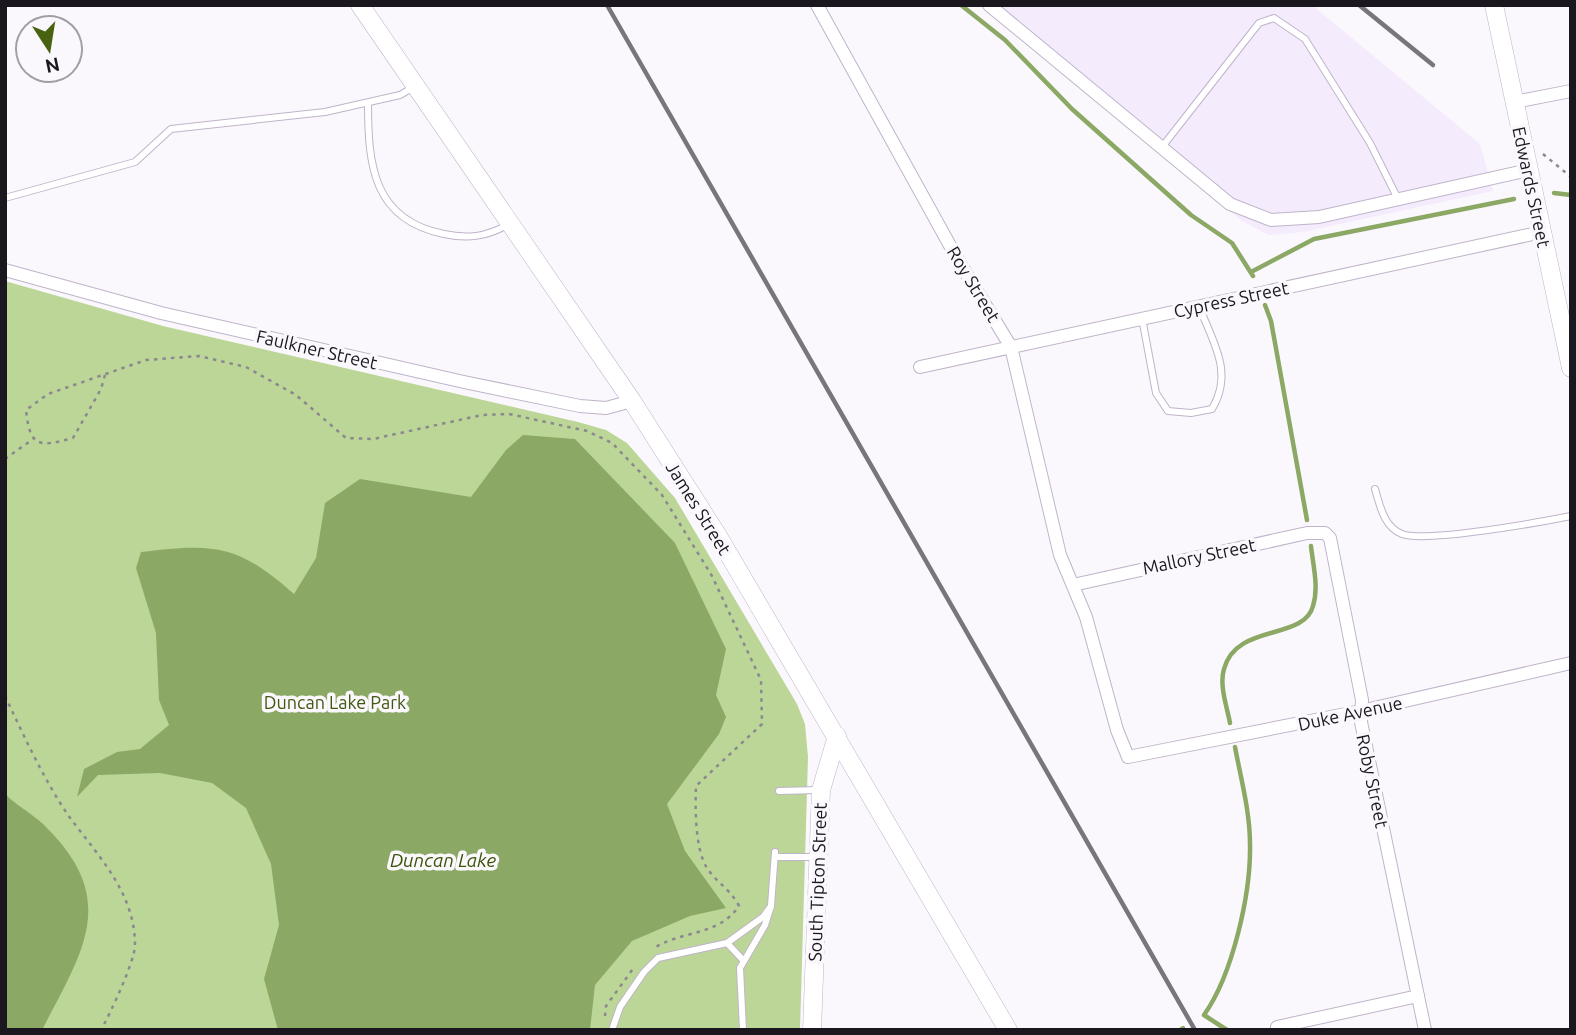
<svg xmlns="http://www.w3.org/2000/svg" width="1576" height="1035" font-family="Ubuntu,sans-serif">
<style>
.built{fill:#f4ebfd}
.green{fill:#bcd698}
.water{fill:#8ca865}
.lines{fill:none;stroke-linecap:round;stroke-linejoin:round}
.stream{stroke:#8ca865;stroke-width:4.5}
.lane-casing{stroke:#bfb4ca;stroke-width:8}
.street-casing{stroke:#bfb4ca;stroke-width:14}
.secondary-casing{stroke:#bfb4ca;stroke-width:19}
.path{stroke:#8b888e;stroke-width:2.5;stroke-dasharray:3.5 5;stroke-linecap:butt}
.lane{stroke:#fff;stroke-width:6}
.street{stroke:#fff;stroke-width:12}
.secondary{stroke:#fff;stroke-width:18}
.rail{stroke:#79757c;stroke-width:4.5}
.labels{text-anchor:middle;dominant-baseline:central;stroke-width:7;stroke-linejoin:round;paint-order:stroke}
.street-label{font-size:18px;fill:#1b171f;stroke:#fbf8fd}
.park-label{font-size:18px;fill:#40590f;stroke:#fbf8fd}
.water-label{font-size:19px;font-style:italic;fill:#3b5306;stroke:#fbf8fd}
</style>
<rect width="100%" height="100%" fill="#fbf8fd"/>
<polygon class="built" points="980,5 1312,5 1480,144 1493,191 1303,232 1269,235 1242,221"/>
<polygon class="green" points="5,281 163,326 578,422 606,430 627,443 675,498 797,704 805,724 808,757 800,1030 5,1030"/>
<g class="water">
<path d="M523,435L575,439L675,543L726,649L716,695L726,717L719,734L667,804L685,851L726,908L690,916L632,941L595,985L590,1030H278L264,979L279,925L271,864L246,808L212,783L160,773L98,775L77,797L84,769L117,752L140,749L169,725L159,700L156,633L136,568L141,552C214,543 238,544 294,594L316,558L325,503L360,479L471,497L506,450Z"/>
<path d="M5,794C16,805 31,813 43,824C121,899 83,950 42,1030H5Z"/>
</g>
<g class="lines">
<g class="stream">
<polyline points="961,5 1005,40 1072,109 1191,215 1232,243 1253,276"/>
<polyline points="1554,193 1571,195"/>
<polyline points="1251,272 1314,239 1514,199"/>
<polyline points="1265,305 1271,321 1307,520"/>
<path d="M1230,723C1227,707 1219,685 1224,669C1236,623 1304,641 1313,606C1319,587 1313,565 1311,546"/>
<polyline points="1180,1030 1183,1028"/>
<path d="M1227,1030L1204,1015C1233,974 1251,893 1250,844C1250,812 1241,779 1235,747"/>
</g>
<defs>
<g id="lane">
<path d="M368,103C368,165 373,220 444,234C467,239 486,237 507,225"/>
<polyline points="1162,147 1259,23 1274,18 1305,39 1370,143 1398,199"/>
<polyline points="5,198 135,162 171,129 325,112 400,95 414,87"/>
<path d="M1142,318L1156,393L1168,411L1191,413L1212,409C1234,372 1213,343 1199,306"/>
<path d="M1375,489C1380,506 1384,527 1402,534C1425,543 1541,522 1571,516"/>
<polyline points="779,791 819,790"/>
<polyline points="775,857 816,857"/>
<polyline points="727,943 743,960"/>
<polyline points="612,1030 620,1007 644,972 658,958 727,943 763,917 771,906"/>
<polyline points="743,1030 740,968 765,925 771,906 775,852"/>
</g>
<g id="street">
<polyline points="817,5 958,260 1011,347 1060,555 1086,617 1117,730 1128,757 1361,711 1571,663"/>
<polyline points="989,5 1230,204 1271,220 1319,217 1529,170"/>
<polyline points="1514,102 1571,91"/>
<polyline points="5,270 161,313 464,382 580,406 606,408 632,401"/>
<polyline points="920,367 1542,232"/>
<polyline points="1073,585 1307,533 1325,533 1330,538 1362,700 1361,722 1425,1030"/>
<polyline points="1277,1027 1418,996"/>
</g>
<g id="secondary">
<polyline points="360,5 632,401 718,536 1008,1030"/>
<polyline points="1494,5 1571,368"/>
<polyline points="812,1030 821,790 837,736"/>
</g>
</defs>
<use href="#lane" class="lane-casing"/>
<use href="#street" class="street-casing"/>
<use href="#secondary" class="secondary-casing"/>
<g class="path">
<polyline points="1543,154 1571,177"/>
<path d="M105,375L101,389L73,438C39,447 30,448 26,410L48,394L146,360L199,356L246,367L296,395L346,438L373,439L482,415L509,414L587,431L612,443L662,495L712,576L761,680L762,724L696,786C695,808 695,849 707,868C716,882 731,890 739,906C718,937 680,930 653,949"/>
<polyline points="5,459 33,439"/>
<path d="M5,696C24,736 43,778 68,815C97,855 135,892 135,945C135,961 110,1014 101,1030"/>
<polyline points="605,1016 606,1006 635,966"/>
</g>
<use href="#lane" class="lane"/>
<use href="#street" class="street"/>
<use href="#secondary" class="secondary"/>
<g class="rail">
<polyline points="607,5 1195,1030"/>
<polyline points="1359,5 1433,65"/>
</g>
</g>
<g class="labels">
<g class="street-label">
<text transform="translate(1532 187) rotate(78)">Edwards Street</text>
<text transform="translate(974 284) rotate(59)">Roy Street</text>
<text transform="translate(1231 299) rotate(-12)">Cypress Street</text>
<text transform="translate(317 349) rotate(13)">Faulkner Street</text>
<text transform="translate(699 508) rotate(58)">James Street</text>
<text transform="translate(1199 556) rotate(-12)">Mallory Street</text>
<text transform="translate(1350 713) rotate(-12)">Duke Avenue</text>
<text transform="translate(1373 781) rotate(78)">Roby Street</text>
<text transform="translate(817 882) rotate(-88)">South Tipton Street</text>
</g>
<g class="park-label">
<text x="335" y="702">Duncan Lake Park</text>
</g>
<g class="water-label">
<text x="443" y="860">Duncan Lake</text>
</g>
</g>
<rect width="1576" height="1035" fill="none" stroke="#1b171f" stroke-width="14"/>
<g transform="translate(49 49) rotate(168)"><circle r="33" fill="#fbf8fd" stroke="#a19ea4" stroke-width="2"/>
<path d="M0-5L12 26L0 18L-12 26Z" fill="#486212"/>
<text y="-10" font-size="19" font-weight="bold" text-anchor="middle" fill="#1b171f">N</text>
</g>
</svg>
